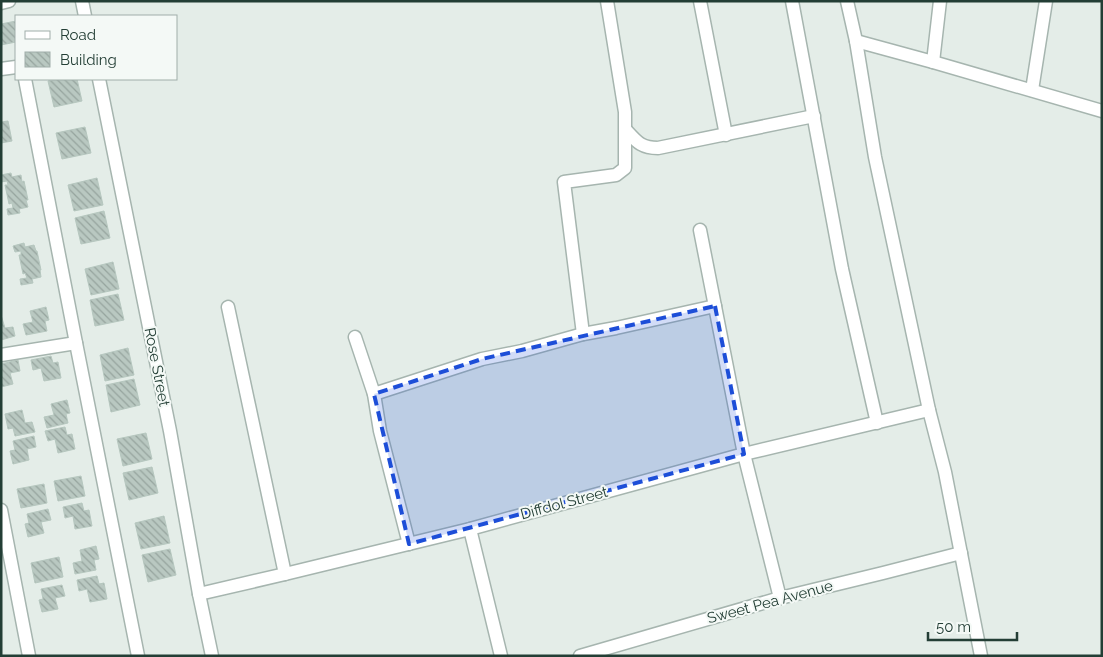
<svg xmlns="http://www.w3.org/2000/svg" width="1103" height="657" font-family="Raleway,sans-serif">
<style>
.building{fill:url(#building-back-hatch);stroke:#b6c7bf}
.lines{fill:none;stroke-linecap:round;stroke-linejoin:round}
.minor-casing{stroke:#a6b5af;stroke-width:15}
.minor{stroke:#fff;stroke-width:12}
.marked{fill:#1d4ed8;fill-opacity:0.2;stroke:#1d4ed8;stroke-width:4;stroke-dasharray:10 6;stroke-linejoin:round}
.labels{text-anchor:middle;dominant-baseline:central;stroke-width:4;stroke-linejoin:round;paint-order:stroke}
.street-label{font-size:15px;fill:#233e35;stroke:#f4f9f6}
</style>
<defs>
<pattern id="building-back-hatch" width="6" height="6" patternUnits="userSpaceOnUse" patternTransform="scale(1.25)"><rect width="6" height="6" fill="#b9c8c1"/><path d="M-1 5l2 2M0 0l6 6M5-1l2 2" fill="none" stroke="#96a49e"/></pattern>
</defs>
<rect width="100%" height="100%" fill="#e4ede8"/>
<g class="building">
<polygon points="16,21 16,42 1,45 1,24"/>
<polygon points="57,79 77,79 82,101 54,107 48,81"/>
<polygon points="8,121 12,141 1,143 1,122"/>
<polygon points="85,127 91,153 62,159 56,133"/>
<polygon points="11,173 12,177 21,175 22,182 24,181 28,200 26,200 28,207 19,209 20,213 8,215 7,209 13,208 12,203 9,204 5,185 8,185 7,181 1,182 1,175"/>
<polygon points="97,178 103,205 74,211 68,185"/>
<polygon points="104,211 110,238 81,244 75,218"/>
<polygon points="24,243 25,247 34,245 36,251 37,251 41,270 40,270 41,277 32,279 33,283 21,285 20,279 27,278 25,273 23,274 19,255 21,255 21,251 15,252 13,246"/>
<polygon points="113,262 119,289 91,295 85,269"/>
<polygon points="118,294 124,320 95,326 90,300"/>
<polygon points="46,307 49,320 45,321 47,331 26,335 23,324 33,322 30,311"/>
<polygon points="1,315 5,328 13,327 15,336 1,340"/>
<polygon points="128,348 134,375 105,381 100,355"/>
<polygon points="51,356 53,363 58,362 61,378 44,381 41,368 33,370 31,360"/>
<polygon points="18,360 20,371 10,373 13,384 1,387 1,364"/>
<polygon points="134,379 140,405 111,412 106,385"/>
<polygon points="67,400 70,413 66,414 68,423 47,428 44,417 54,415 51,404"/>
<polygon points="22,410 25,423 32,422 35,432 15,436 13,428 8,429 5,414"/>
<polygon points="65,427 67,435 72,434 75,449 58,453 55,439 48,441 45,431"/>
<polygon points="146,433 152,459 123,466 117,439"/>
<polygon points="34,436 36,447 27,449 29,460 13,464 10,451 15,450 13,441"/>
<polygon points="152,467 158,493 129,500 123,473"/>
<polygon points="81,476 85,496 58,501 54,481"/>
<polygon points="44,484 47,503 21,508 17,489"/>
<polygon points="82,503 84,511 89,510 92,526 75,529 73,516 65,518 63,507"/>
<polygon points="48,509 51,520 41,522 44,533 28,537 25,524 29,523 27,514"/>
<polygon points="164,516 170,543 141,549 135,523"/>
<polygon points="96,546 99,559 94,560 96,570 75,574 73,563 82,561 80,550"/>
<polygon points="170,549 176,575 148,582 142,555"/>
<polygon points="59,557 63,577 35,583 31,563"/>
<polygon points="97,576 99,584 104,583 107,599 90,602 87,589 79,591 77,580"/>
<polygon points="62,585 65,596 55,598 58,609 42,612 39,600 43,599 41,589"/>
</g>
<g class="lines">
<defs>
<g id="minor">
<polyline points="82,1 85,16"/>
<polyline points="700,1 726,135"/>
<polyline points="792,1 842,269 877,423"/>
<polyline points="847,1 856,41 875,157 929,410 945,472 981,656"/>
<polyline points="1,3 9,1"/>
<polyline points="856,41 933,62 1102,111"/>
<polyline points="933,62 940,1"/>
<polyline points="1,69 16,67"/>
<polyline points="25,79 76,343 138,656"/>
<polyline points="99,79 170,431 199,594 212,656"/>
<polyline points="1032,90 1046,1"/>
<path d="M626,130C637,142 641,148 658,148L814,116"/>
<polyline points="700,230 744,454 780,598"/>
<polyline points="228,307 285,574"/>
<polyline points="583,334 564,182 616,175 625,168 625,112 607,1"/>
<polyline points="355,337 374,394 380,431 409,544"/>
<polyline points="1,355 76,343"/>
<polyline points="374,394 482,359 522,351 583,334 616,328 715,306"/>
<polyline points="1,510 29,656"/>
<polyline points="470,529 501,656"/>
<polyline points="199,594 285,574 470,529 744,454 929,410"/>
<polyline points="580,656 780,598 883,573 961,553"/>
</g>
</defs>
<use href="#minor" class="minor-casing"/>
<use href="#minor" class="minor"/>
</g>
<path class="marked" d="M715,306L744,454L409,544L374,394L482,359Z"/>
<g class="labels">
<g class="street-label">
<text transform="translate(157 367) rotate(79)">Rose Street</text>
<text transform="translate(564 503) rotate(-15)">Diffdol Street</text>
<text transform="translate(770 602) rotate(-15)">Sweet Pea Avenue</text>
</g>
</g>
<rect width="1103" height="657" fill="none" stroke="#233e35" stroke-width="5"/>
<rect x="15" y="15" width="162" height="65" fill="#f4f9f6" stroke="#a0aea9"/>
<rect x="25" y="31" width="25" height="8" fill="#ffffff" stroke="#a0aea9"/>
<text x="60" y="40" font-size="15" fill="#233e35">Road</text>
<rect x="25" y="52" width="25" height="15" fill="url(#building-back-hatch)" stroke="#a0aea9"/>
<text x="60" y="65" font-size="15" fill="#233e35">Building</text>
<path d="M928 632v8h89v-8" fill="none" stroke="#233e35" stroke-width="2.5"/>
<text x="936" y="632" font-size="15" fill="#233e35" stroke="#f4f9f6" stroke-width="4" paint-order="stroke">50 m</text>
</svg>
